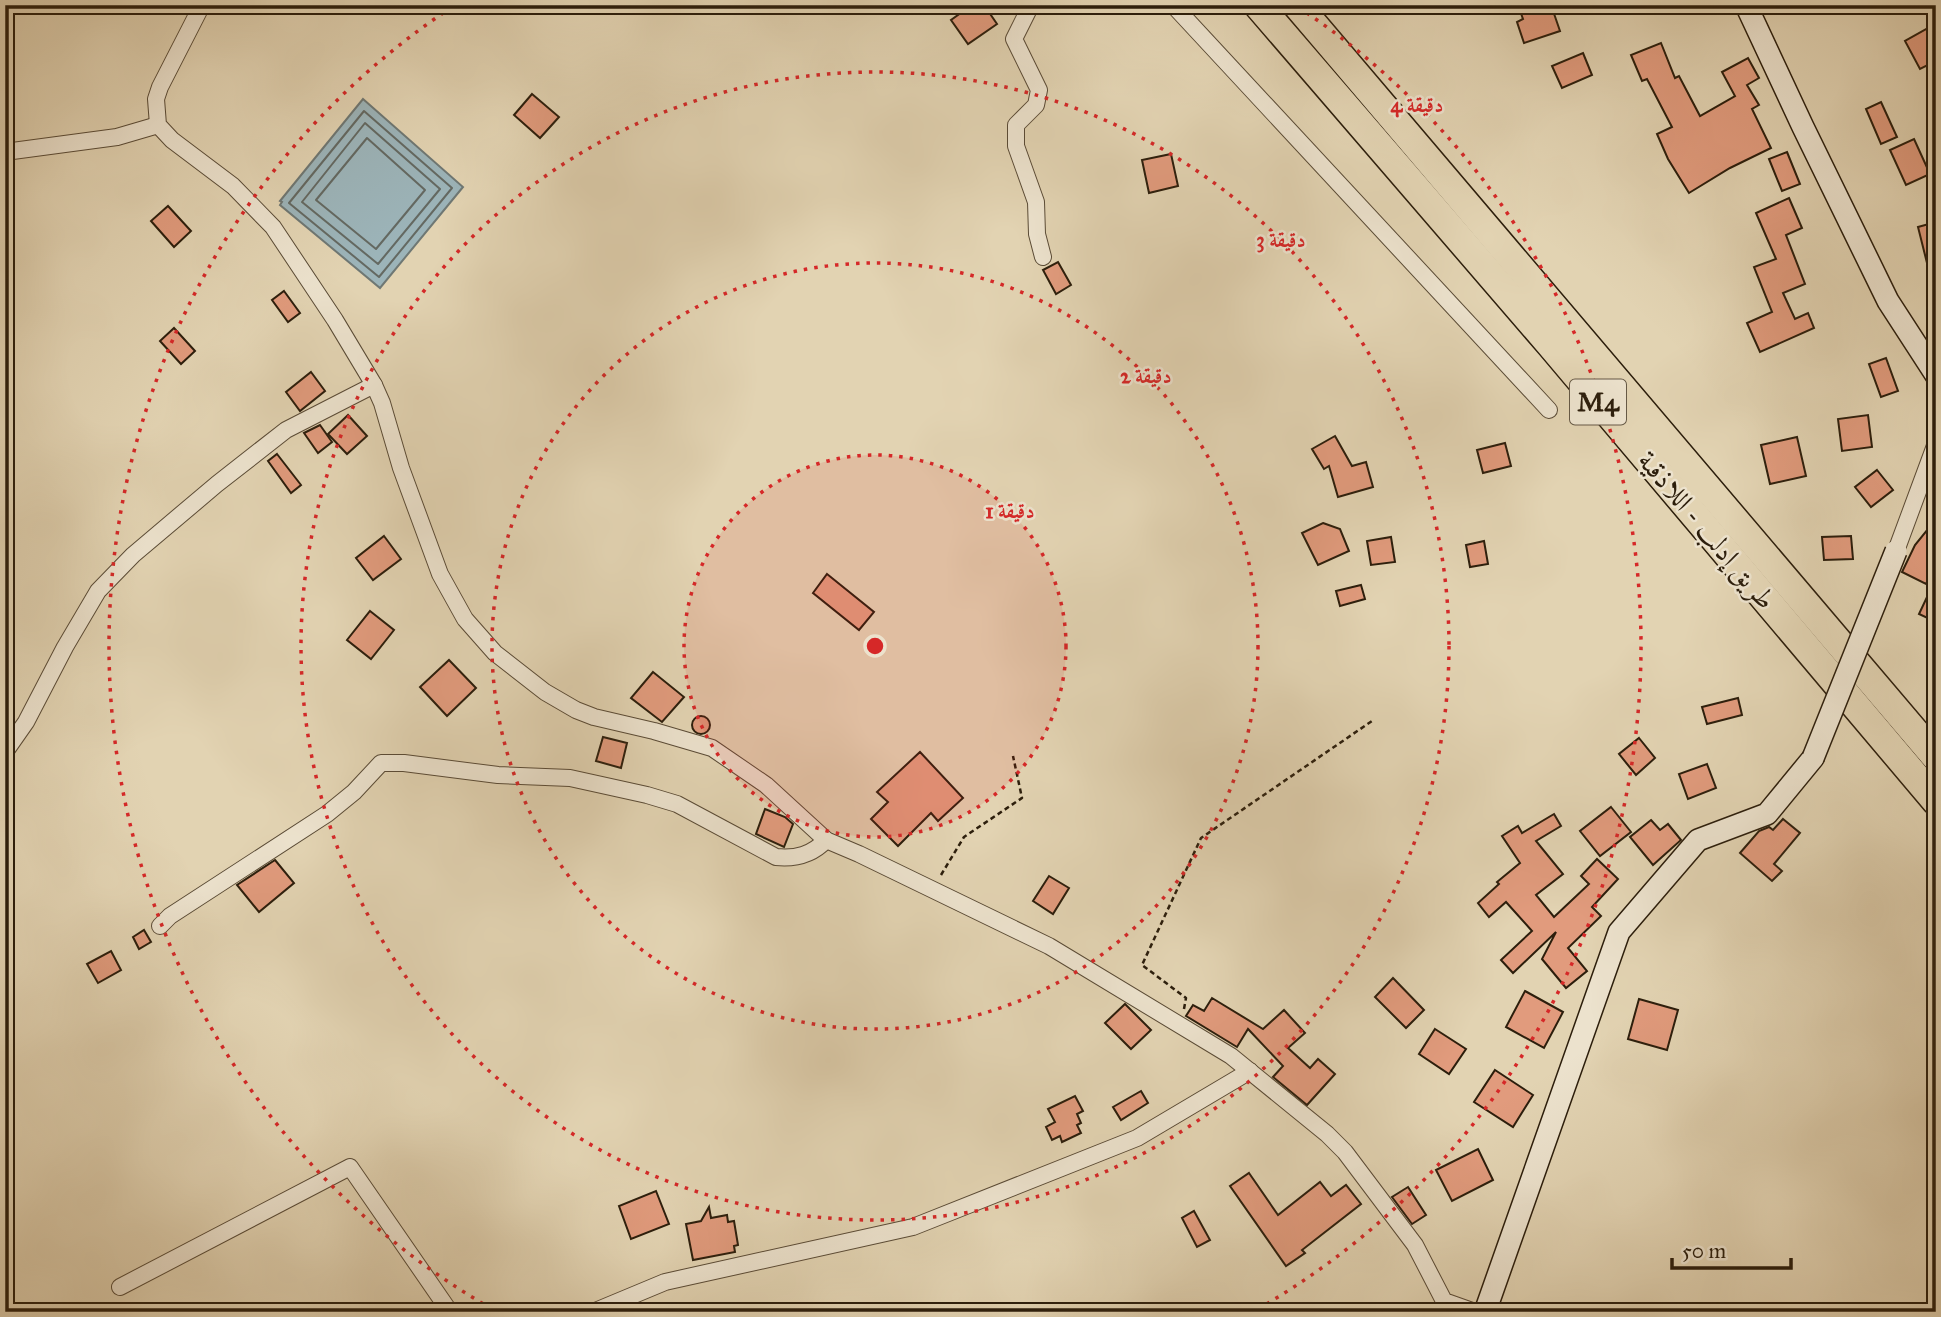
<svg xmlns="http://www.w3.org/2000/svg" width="1941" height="1317" font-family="'IM FELL Great Primer',Amiri,serif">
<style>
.water{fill:#9cb4b9;stroke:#6f7874;stroke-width:2}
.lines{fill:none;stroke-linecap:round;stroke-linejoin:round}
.shore{stroke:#646962;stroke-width:2}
.building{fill:#e19b7d;stroke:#2c1e0c;stroke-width:2}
.street-casing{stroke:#5a4b36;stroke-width:18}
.secondary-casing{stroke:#2c1e0c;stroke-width:24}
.highway-casing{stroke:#2c1e0c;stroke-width:31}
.path{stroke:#2c1e0c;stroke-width:2.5;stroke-dasharray:5 3.5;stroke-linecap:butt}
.street{stroke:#ece2cd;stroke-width:16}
.secondary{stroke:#ece2cd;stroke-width:21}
.highway{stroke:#e2d3b2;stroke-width:28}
.secondary-bridge-casing{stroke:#2c1e0c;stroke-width:24;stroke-linecap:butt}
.secondary-bridge{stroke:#ece2cd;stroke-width:21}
.ring{fill:none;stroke:#d62828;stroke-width:3.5;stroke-dasharray:3.5 7}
.labels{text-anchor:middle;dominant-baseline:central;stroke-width:5;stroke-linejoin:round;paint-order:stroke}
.shield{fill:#ece2cd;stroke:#665946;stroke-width:2}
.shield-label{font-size:26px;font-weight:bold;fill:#2c1e0c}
.street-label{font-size:28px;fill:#2c1e0c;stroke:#ece2cd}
.centre{fill:#d62828;stroke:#ece2cd;stroke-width:3.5}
.ring-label{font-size:21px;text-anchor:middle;font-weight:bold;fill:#d62828;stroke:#ece2cd;stroke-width:5;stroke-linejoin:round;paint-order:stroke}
</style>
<rect width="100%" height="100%" fill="#e2d3b2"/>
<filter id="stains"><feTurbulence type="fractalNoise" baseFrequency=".00286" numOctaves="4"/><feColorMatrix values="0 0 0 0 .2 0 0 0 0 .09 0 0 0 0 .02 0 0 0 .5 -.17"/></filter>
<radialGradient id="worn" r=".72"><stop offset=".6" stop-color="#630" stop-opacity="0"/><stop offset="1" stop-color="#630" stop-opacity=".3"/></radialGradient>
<polygon class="water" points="363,99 463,187 380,288 280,205 282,202 280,201"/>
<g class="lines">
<g class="shore">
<polygon points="364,111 452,188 379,277 289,203"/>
<polygon points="365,123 440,189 378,264 302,202"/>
<polygon points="367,138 425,190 376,249 316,200"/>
</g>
</g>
<g class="building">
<polygon points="972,5 984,5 997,24 968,44 951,20"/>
<polygon points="1518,5 1551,5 1560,31 1524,43 1517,22 1523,19"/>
<polygon points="1930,27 1936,39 1936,61 1920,69 1905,41"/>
<polygon points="1661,43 1675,78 1679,76 1700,116 1735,96 1722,72 1748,58 1759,78 1747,85 1759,105 1752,109 1771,148 1730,168 1689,193 1668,159 1657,134 1672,127 1647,79 1642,81 1631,55"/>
<polygon points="1583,53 1592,75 1562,88 1552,66"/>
<polygon points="532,94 559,117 540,138 514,115"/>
<polygon points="1881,102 1897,137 1881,144 1866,109"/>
<polygon points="1914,139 1930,174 1906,185 1890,150"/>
<polygon points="1787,152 1800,184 1782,191 1769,159"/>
<polygon points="1171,154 1178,186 1149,193 1142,160"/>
<polygon points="1789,198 1802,228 1786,235 1805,284 1783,293 1795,319 1808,313 1814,328 1760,352 1747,323 1772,312 1754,267 1776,259 1756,213"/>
<polygon points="168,206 191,231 174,247 151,221"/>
<polygon points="1936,222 1936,279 1931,279 1918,227"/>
<polygon points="1058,262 1071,285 1056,294 1043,270"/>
<polygon points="284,291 300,313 288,322 272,300"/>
<polygon points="174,328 195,351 181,364 160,341"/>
<polygon points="1886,358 1898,391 1881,397 1869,364"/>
<polygon points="311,372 325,391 300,411 286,392"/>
<polygon points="348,415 367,436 347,454 328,434"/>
<polygon points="1868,415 1872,447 1842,451 1838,419"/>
<polygon points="320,425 332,442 318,453 304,433"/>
<polygon points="1335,436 1352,466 1366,462 1373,487 1338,497 1329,466 1324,469 1312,449"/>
<polygon points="1797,437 1806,476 1770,484 1761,445"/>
<polygon points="1505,443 1511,466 1483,473 1477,450"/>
<polygon points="277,454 301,485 291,493 268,461"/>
<polygon points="1877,470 1893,490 1871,507 1855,487"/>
<polygon points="1936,519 1936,564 1926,584 1902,572 1915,545"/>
<polygon points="1323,523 1340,529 1349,551 1318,565 1302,533"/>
<polygon points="384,536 401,559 373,580 356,558"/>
<polygon points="1851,536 1853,559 1824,560 1822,537"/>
<polygon points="1391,537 1395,562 1371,565 1367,541"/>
<polygon points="1484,541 1488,564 1470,567 1466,545"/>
<polygon points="827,574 874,612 859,630 813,593"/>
<polygon points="1936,578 1936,622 1919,614"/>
<polygon points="1361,585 1365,599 1340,606 1336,591"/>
<polygon points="370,611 394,630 371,659 347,640"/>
<polygon points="449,660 476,688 447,716 420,687"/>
<polygon points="653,672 684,697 662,722 631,698"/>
<polygon points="1738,698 1742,715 1707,724 1702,707"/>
<circle cx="701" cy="725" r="9"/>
<polygon points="603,737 627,743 621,768 596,761"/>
<polygon points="1639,738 1655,758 1636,775 1619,754"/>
<polygon points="920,752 963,798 938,821 931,813 898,846 871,819 888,802 877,792"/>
<polygon points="1707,764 1716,788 1688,799 1679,774"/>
<polygon points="1611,807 1631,832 1600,856 1580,831"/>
<polygon points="765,809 785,817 793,824 784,847 756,834"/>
<polygon points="1554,814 1561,826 1536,841 1563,874 1536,895 1554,917 1589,884 1581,876 1597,859 1618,879 1592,907 1601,916 1568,948 1587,971 1566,988 1542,959 1556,932 1513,973 1501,960 1532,931 1506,902 1489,917 1478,903 1499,884 1497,882 1520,863 1502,836 1518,826 1522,833"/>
<polygon points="1783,819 1800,833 1774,864 1782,871 1772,881 1740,853 1759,831 1769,827 1773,830"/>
<polygon points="1651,820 1660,830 1668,824 1681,840 1653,865 1630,837"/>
<polygon points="275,860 294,883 259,912 237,885"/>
<polygon points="1049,876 1069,888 1053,914 1033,901"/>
<polygon points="144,930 151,942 139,949 133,937"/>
<polygon points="111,951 121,970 98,983 87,964"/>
<polygon points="1393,978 1424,1010 1406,1028 1375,997"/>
<polygon points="1525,991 1563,1012 1544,1048 1506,1027"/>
<polygon points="1212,998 1263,1029 1284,1010 1305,1033 1288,1048 1310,1068 1318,1059 1335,1074 1307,1105 1273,1077 1283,1066 1248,1029 1237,1047 1186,1016 1193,1005 1204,1011"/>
<polygon points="1639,999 1678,1010 1667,1050 1628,1039"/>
<polygon points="1125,1004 1151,1030 1131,1049 1105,1023"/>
<polygon points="1435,1029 1466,1049 1449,1074 1419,1054"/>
<polygon points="1495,1070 1533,1095 1513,1127 1474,1102"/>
<polygon points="1141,1091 1148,1103 1121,1120 1113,1107"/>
<polygon points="1075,1096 1083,1111 1077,1114 1081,1123 1077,1125 1081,1133 1062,1142 1060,1136 1052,1140 1046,1127 1055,1122 1048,1109"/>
<polygon points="1478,1149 1493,1180 1452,1201 1436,1170"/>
<polygon points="1249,1173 1278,1215 1320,1182 1331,1196 1346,1185 1361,1204 1302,1250 1305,1253 1286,1266 1230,1186"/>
<polygon points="1408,1187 1426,1215 1412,1224 1392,1197"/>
<polygon points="656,1191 669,1224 631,1239 619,1206"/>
<polygon points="709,1207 711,1218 727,1215 728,1222 734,1221 738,1245 734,1246 735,1252 693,1260 686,1224 701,1221"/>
<polygon points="1194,1211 1210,1240 1197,1247 1182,1218"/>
</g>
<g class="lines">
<defs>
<g id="street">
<polyline points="202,5 160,87 156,99 158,125 172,140 233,186 273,227 335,320 374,385 382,403 401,468 440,574 465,619 495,653 545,692 576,710 594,717 654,731 712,748 766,785 826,840 859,854 1049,946 1231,1056 1327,1134 1345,1152 1415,1245 1444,1301 1475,1312"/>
<polyline points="1031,5 1014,39 1039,90 1036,105 1016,125 1016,146 1036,202 1037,234 1043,257"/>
<polyline points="1173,5 1549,410"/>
<polyline points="5,152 117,137 158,125"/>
<polyline points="1896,551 1936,443"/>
<polyline points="5,752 26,722 65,647 98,591 133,555 217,484 286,430 374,385"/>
<path d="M160,926L170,916L327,814L354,792L381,763H404L498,775L570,778L647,795L677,804L776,857C796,859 812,855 826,840"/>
<polyline points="120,1287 350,1167 450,1312"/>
<polyline points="593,1312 665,1282 913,1227 1137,1138 1250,1071"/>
</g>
<g id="secondary">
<polyline points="1746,5 1803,127 1888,301 1936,375"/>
<polyline points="1485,1312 1619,932 1698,840 1767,814 1813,758"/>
</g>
<g id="highway">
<polyline points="1258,5 1551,345 1936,801"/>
<polyline points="1297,5 1936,757"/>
</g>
</defs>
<use href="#street" class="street-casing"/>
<use href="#secondary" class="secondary-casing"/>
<use href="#highway" class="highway-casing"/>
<g class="path">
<polyline points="941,875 964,837 1022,798 1013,756"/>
<polyline points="1184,1009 1186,998 1142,965 1201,838 1372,721"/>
</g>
<use href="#street" class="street"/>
<use href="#secondary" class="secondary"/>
<use href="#highway" class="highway"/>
<defs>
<polyline id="secondary-bridge" points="1813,758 1896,551"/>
</defs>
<use href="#secondary-bridge" class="secondary-bridge-casing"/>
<use href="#secondary-bridge" class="secondary-bridge"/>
</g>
<circle cx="875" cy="646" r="191" fill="#d62828" fill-opacity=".12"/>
<g class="ring">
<circle cx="875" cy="646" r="191"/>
<circle cx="875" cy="646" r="383"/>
<circle cx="875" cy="646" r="574"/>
<path d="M492 1309A766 766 0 0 1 452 7M1298 7A766 766 0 0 1 1258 1309"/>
</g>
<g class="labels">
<rect class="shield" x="1570" y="379.5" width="56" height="45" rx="5"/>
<g class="shield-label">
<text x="1598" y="402">M4</text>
</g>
<g class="street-label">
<text transform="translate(1707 530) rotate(50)">طريق إدلب - اللاذقية</text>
</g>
</g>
<circle cx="875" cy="646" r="10" class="centre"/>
<g class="ring-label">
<text x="1417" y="112">4 دقيقة</text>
<text x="1281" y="247">3 دقيقة</text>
<text x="1146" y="383">2 دقيقة</text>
<text x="1010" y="518">1 دقيقة</text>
</g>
<rect width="1941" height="1317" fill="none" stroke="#e2d3b2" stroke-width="28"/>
<rect x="7" y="7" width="1927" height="1303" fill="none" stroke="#2c1e0c" stroke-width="3.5"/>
<rect x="14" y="14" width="1913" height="1289" fill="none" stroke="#2c1e0c" stroke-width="2"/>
<path d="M1672 1258v10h119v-10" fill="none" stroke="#2c1e0c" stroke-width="3.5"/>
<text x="1682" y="1258" font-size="21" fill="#2c1e0c" stroke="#ece2cd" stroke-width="5" paint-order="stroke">50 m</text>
<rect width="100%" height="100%" filter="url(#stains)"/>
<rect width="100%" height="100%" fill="url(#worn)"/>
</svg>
